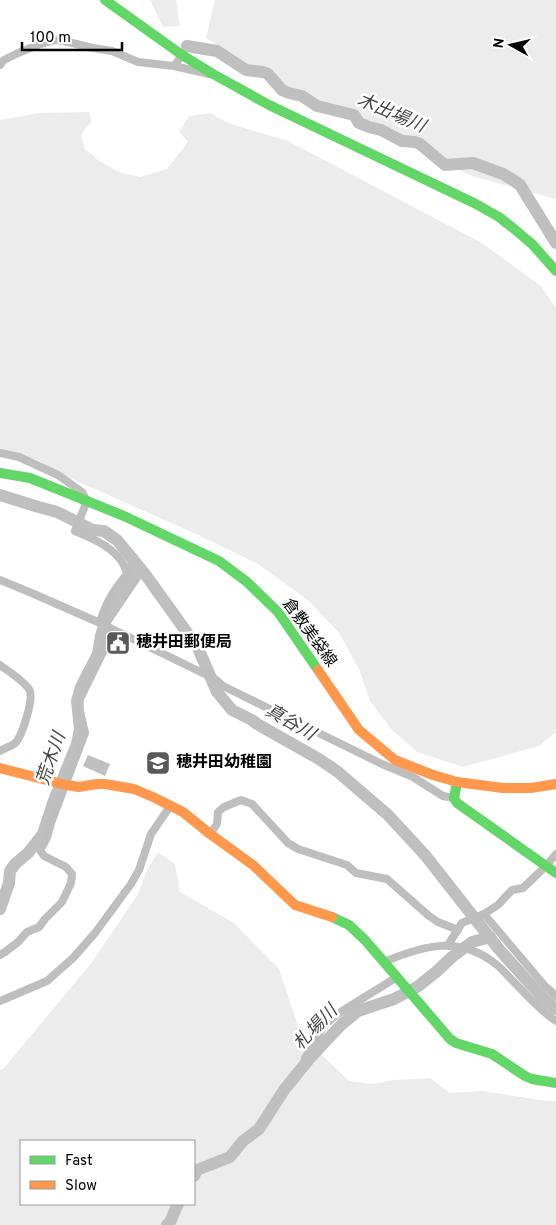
<svg xmlns="http://www.w3.org/2000/svg" width="556" height="1225" font-family="Overpass,'Noto Sans JP',sans-serif">
<style>
.green{fill:#ececec;fill-rule:evenodd}
.water{fill:#bfbfbf}
.lines{fill:none;stroke-linecap:round;stroke-linejoin:round}
.river{stroke:#bfbfbf;stroke-width:12}
.street{stroke:#bebebe;stroke-width:8}
.fast{stroke:#63d668;stroke-width:10}
.slow{stroke:#ff974d;stroke-width:10}
.labels{text-anchor:middle;dominant-baseline:central;stroke-width:5;stroke-linejoin:round;paint-order:stroke}
.street-label{font-size:16px;fill:#000;stroke:#fff}
.poi-label{font-size:16px;font-weight:bold;fill:#000;stroke:#fff;text-anchor:start}
.water-label{font-size:18px;font-style:italic;fill:#444;stroke:#fff}
</style>
<rect width="100%" height="100%" fill="#fff"/>
<g class="green">
<polygon points="150,0 176,0 180,26 163,27"/>
<polygon points="215,0 556,0 556,199 472,176 266,76 206,38"/>
<polygon points="89,112 92,121 81,135 85,149 98,160 119,172 140,177 167,169 188,142 179,132 189,116 211,113 228,123 288,141 482,243 541,286 556,308 556,732 539,746 463,767 417,752 391,729 370,701 359,669 339,633 309,601 258,564 196,534 70,478 37,460 0,450 0,120 40,113"/>
<path d="M158,852L175,864L180,892L234,923L279,969L301,1035L349,1081L373,1084L394,1080L430,1078L450,1093L483,1091L546,1101H556V1225H0V1070L4,1068L92,962L138,894L147,870ZM21,1141H194V1204H21Z"/>
</g>
<polygon class="water" points="88,755 110,764 105,776 83,766"/>
<g class="lines">
<g class="river">
<polyline points="187,46 217,51 246,70 263,72 268,74 282,90 289,93 302,96 317,106 354,115 359,123 369,127 381,130 402,141 415,142 420,144 445,165 473,163 503,174 513,180 520,185 556,243"/>
<polyline points="0,495 35,506 57,512 93,530 104,531 117,540 145,574 198,648 217,692 232,710 252,720 257,724 319,759 338,772 388,815 425,855 498,948 541,996 556,1009"/>
<polyline points="0,909 9,883 10,871 15,864 28,853 43,834 53,803 77,744 80,729 77,701 81,687 98,654 101,636 106,620 135,577 134,563 132,558"/>
<polyline points="194,1176 197,1170 230,1157 243,1141 259,1129 284,1090 310,1058 342,1024 358,1011 394,999 417,987 436,972 452,957 472,942 490,937"/>
<polyline points="167,1225 170,1222 178,1204"/>
</g>
<g class="street">
<polyline points="0,65 4,60 18,53 38,45 54,40 64,41 93,48 112,51 138,62 174,66 182,55"/>
<polyline points="174,66 209,74"/>
<path d="M0,453L19,457L58,475L82,492L87,501L75,531C95,540 122,550 127,574C115,588 104,606 100,623"/>
<polyline points="0,580 34,594 100,623 215,679 223,686 382,764 413,777 443,796 454,798"/>
<path d="M0,665C8,671 26,682 30,691C33,701 22,738 14,744C10,747 4,748 0,751"/>
<polyline points="210,834 217,824 218,812 224,807 241,800 252,804 288,843 298,849 347,865 356,873 387,879 429,916 438,922 458,930"/>
<polyline points="484,914 545,986 556,996"/>
<polyline points="448,945 462,923 484,914 498,905 512,890 523,888 546,866 556,854"/>
<polyline points="0,955 5,952 18,942 27,932 39,927 45,919 62,902 71,883 72,874 66,867 44,856 40,850 47,838 51,823 85,733 79,707 80,699 103,652 109,628"/>
<path d="M384,962C424,945 460,935 497,965C502,969 506,974 511,979C525,993 539,1010 556,1021"/>
<polyline points="0,1001 47,981 73,958 95,933 131,884 139,870 151,834 171,805"/>
<polyline points="305,1058 324,1026 336,1015 397,977"/>
</g>
<g class="fast">
<polyline points="105,0 182,55 213,74 269,105 474,203 499,217 513,228 532,244 556,271"/>
<polyline points="0,473 30,478 124,516 219,561 247,582 278,612 318,670"/>
<polyline points="457,782 454,798 457,803 556,873"/>
<polyline points="332,917 349,925 365,940 450,1039 456,1043 492,1054 525,1076 532,1079 556,1083"/>
</g>
<g class="slow">
<polyline points="318,670 359,730 395,760 433,775 457,782 503,788 531,788 556,784"/>
<polyline points="0,768 66,785 79,787 97,784 105,784 134,789 153,797 183,812 210,834 253,865 295,905 332,917"/>
</g>
</g>
<defs>
<symbol id="civic-square" viewBox="-11 -11 22 22"><rect x="-9" y="-9" width="18" height="18" rx="4" fill="#595959" stroke="#fff"/><path d="M-.6-6.5H3V-4.5H.6V-3L4-1V1h2V6H-6V1h2V-1L-.6-3ZM-1.2 2.5V6h2.4V2.5Z" fill="#fff"/></symbol>
<symbol id="school-square" viewBox="-11 -11 22 22"><rect x="-9" y="-9" width="18" height="18" rx="4" fill="#595959" stroke="#fff"/><path d="M0-5L7-2L0 1L-7-2ZM-4 1L0 2.5L4 1V4Q0 6-4 4Z" fill="#fff"/></symbol>
</defs>
<g fill-rule="evenodd">
<use href="#civic-square" x="104" y="629" width="28" height="28"/>
<use href="#school-square" x="144" y="749" width="28" height="28"/>
</g>
<g class="labels">
<g class="street-label">
<text transform="translate(309 633) rotate(54)">倉敷美袋線</text>
</g>
<g class="poi-label">
<text x="136" y="643">穂井田郵便局</text>
<text x="176" y="763">穂井田幼稚園</text>
</g>
<g class="water-label">
<text transform="translate(391 114) rotate(23)">木出場川</text>
<text transform="translate(290 723) rotate(30)">真谷川</text>
<text transform="translate(52 759) rotate(-71)">荒木川</text>
<text transform="translate(316 1028) rotate(-46)">札場川</text>
</g>
</g>
<rect x="20" y="1140" width="175" height="65" fill="#ffffff" stroke="#999999"/>
<rect x="30" y="1156" width="25" height="8" fill="#63d668" stroke="#999999"/>
<text x="65" y="1165" font-size="15" fill="#000000">Fast</text>
<rect x="30" y="1181" width="25" height="8" fill="#ff974d" stroke="#999999"/>
<text x="65" y="1190" font-size="15" fill="#000000">Slow</text>
<g transform="translate(511 45) rotate(278)" stroke="#ffffff" stroke-width="4" paint-order="stroke">
<path d="M0-4L9 19L0 12L-9 19Z" fill="#000000"/>
<text y="-8" font-size="14" font-weight="bold" text-anchor="middle" fill="#000000">N</text>
</g>
<path d="M22 42v8h100v-8" fill="none" stroke="#000000" stroke-width="2.5"/>
<text x="30" y="42" font-size="15" fill="#000000" stroke="#ffffff" stroke-width="4" paint-order="stroke">100 m</text>
</svg>
